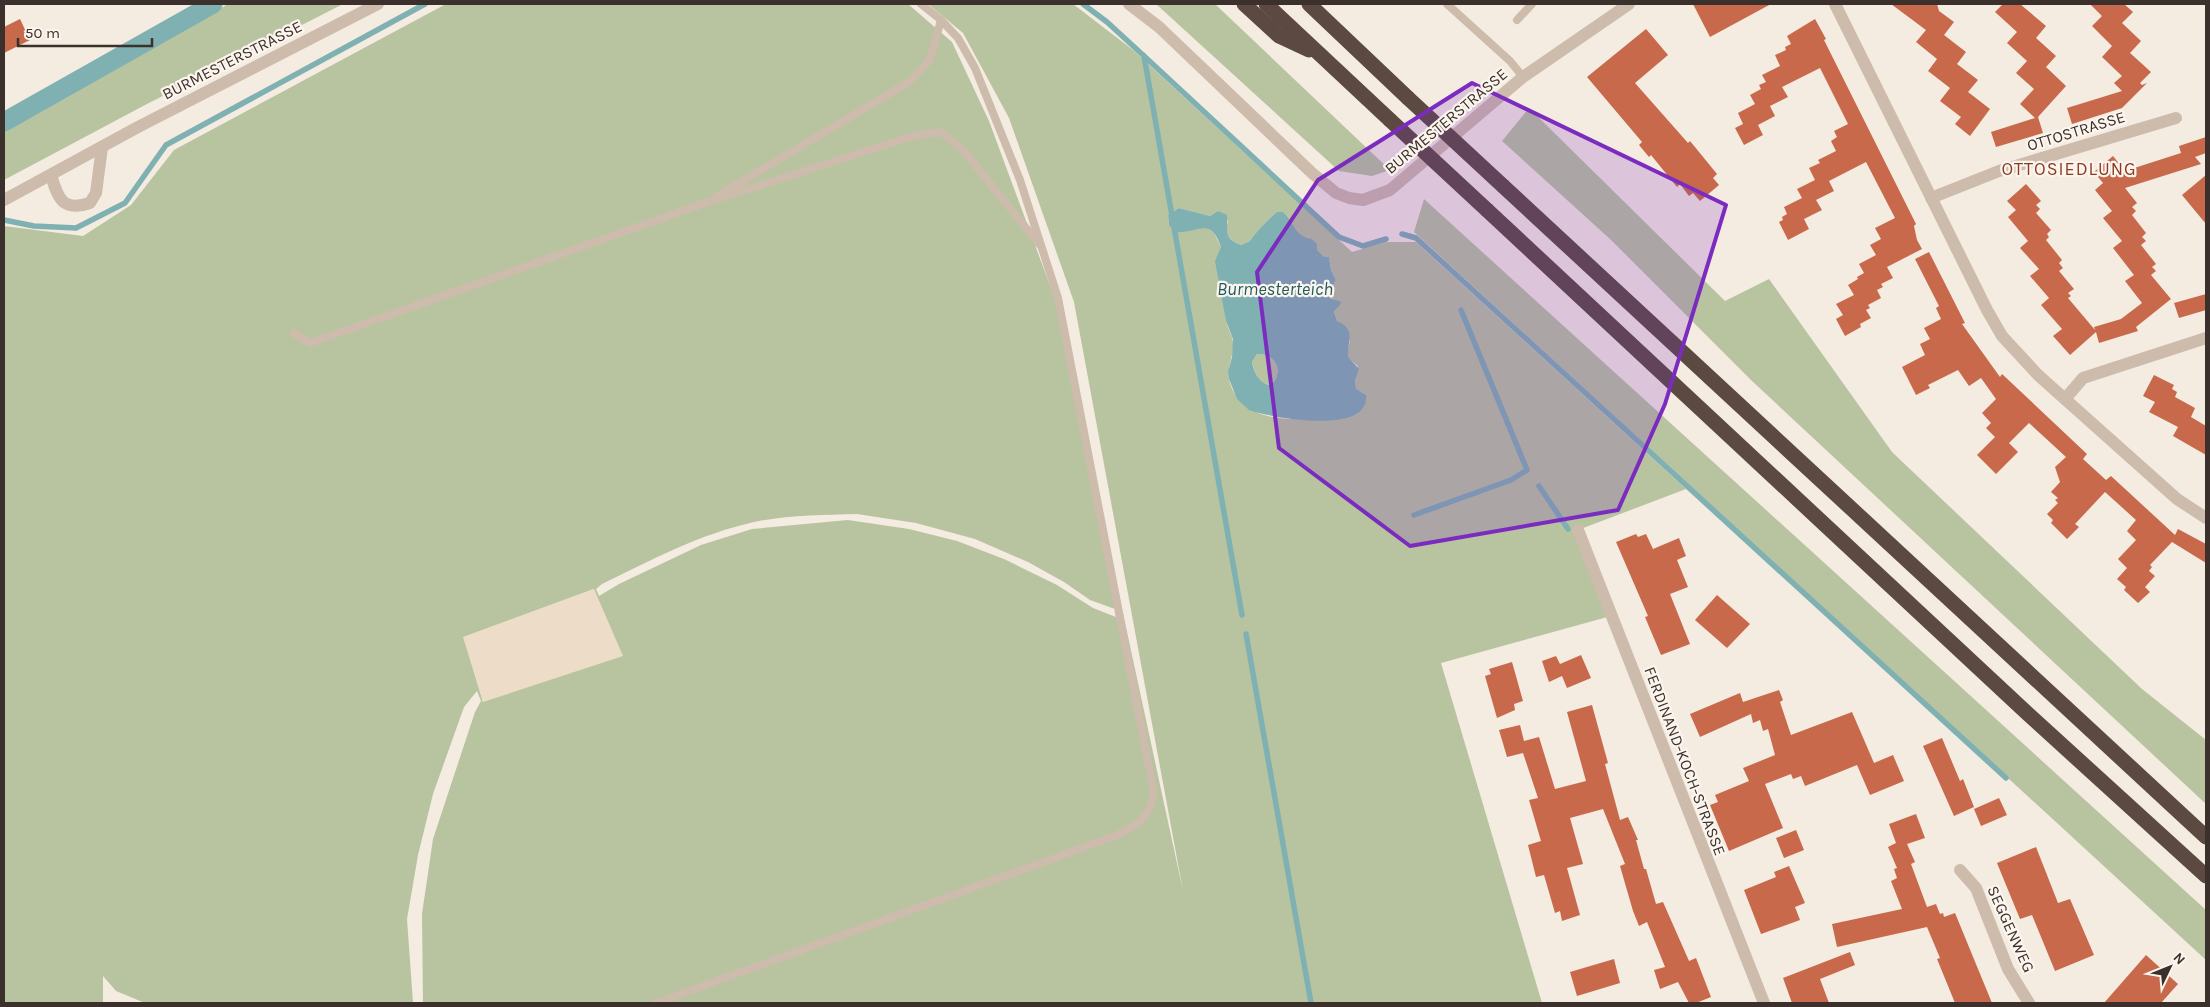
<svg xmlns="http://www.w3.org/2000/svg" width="2210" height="1007" font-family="Karla,sans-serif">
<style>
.green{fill:#b8c4a0;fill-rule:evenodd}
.plaza{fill:#ecdcc8}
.water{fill:#7fb0b2;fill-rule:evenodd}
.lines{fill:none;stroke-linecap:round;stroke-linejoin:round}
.stream{stroke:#7fb0b2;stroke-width:5.5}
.canal{stroke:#7fb0b2;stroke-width:19}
.building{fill:#c8694b}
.service{stroke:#cdbbac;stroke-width:8}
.minor{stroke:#cdbbac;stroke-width:12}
.motorway{stroke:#5c4a42;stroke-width:15}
.motorway-bridge{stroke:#5c4a42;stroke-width:15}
.marked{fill:#7b2cbf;fill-opacity:0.2;stroke:#7b2cbf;stroke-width:4;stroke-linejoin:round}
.labels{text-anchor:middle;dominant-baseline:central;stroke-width:4.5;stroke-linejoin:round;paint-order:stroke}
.street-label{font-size:16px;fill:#3b302b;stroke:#fbf5ee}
.neighbourhood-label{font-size:18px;letter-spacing:1px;fill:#8c3b22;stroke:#fbf5ee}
.water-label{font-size:18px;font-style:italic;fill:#1f5a5e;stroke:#fbf5ee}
</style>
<rect width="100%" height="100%" fill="#f4ebe1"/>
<g class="green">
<polygon points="228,4 343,4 145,105 4,180 4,130"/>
<path d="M446,4H908L952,42L989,121L1055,299L1183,891L1074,302L1009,118L963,33L928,4H1073L1133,50L1352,252L1386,242H1416L1686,489L1578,530L1611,616L1441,663L1542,1003H423L422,914L433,839L475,712L481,701L477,691L464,707L433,794L418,855L407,919L413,1003H145L116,991L103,976V1003H4V226L83,236L131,205L174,150ZM1179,208L1210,216L1218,211L1228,221C1224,234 1230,241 1241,245L1250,241C1252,236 1271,216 1277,212H1283L1299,234L1324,258L1329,257L1331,270L1336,280L1328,294L1334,300L1337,307L1334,310L1337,321L1350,341L1348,348V358L1358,366L1355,380L1356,390L1363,393C1350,398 1307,418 1295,419C1267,419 1236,411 1229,379C1227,367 1234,355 1233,342C1232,334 1227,328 1226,320C1222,297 1222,271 1221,247L1214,233L1208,228L1169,225L1168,215ZM857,514L916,523L975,539L1028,562L1064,582L1090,600L1115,609L1116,617L1093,608L1057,585L1004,559L957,541L909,529L848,520L752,529L701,545L619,584L599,596L596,589L602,584C651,560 700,534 754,522C787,515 823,515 857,514ZM594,589L483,702L464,637Z"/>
<polygon points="1156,4 1215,4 1390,170 1372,176 1339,171"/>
<polygon points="1529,108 1725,301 1769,279 1892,452 2142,689 2206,740 2206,804 1752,381 1610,239 1502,141"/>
<polygon points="1424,199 2206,910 2206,960 1414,232"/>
<path d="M1257,354C1274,353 1284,370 1273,383L1268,385C1257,381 1255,372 1252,362Z"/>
</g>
<polygon class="plaza" points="594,589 623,656 483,702 463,637"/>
<path class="water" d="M1179,208L1210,216L1218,211L1227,215C1228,231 1223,238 1241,245L1250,241C1252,236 1271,216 1277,212H1283C1294,222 1295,237 1312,239L1317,244V250L1324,257H1329L1331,270L1336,280L1328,294L1330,298L1341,302L1340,305L1334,311L1337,321C1357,330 1347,340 1348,357L1359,369L1355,380L1356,389L1366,395C1370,435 1277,418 1255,412L1249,410L1237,399L1229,379L1228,372L1232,357L1233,339L1226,321L1215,261L1221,247C1210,215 1198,234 1175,232L1169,225L1168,215ZM1257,354C1274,353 1284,370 1273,383L1268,385C1258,381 1254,372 1252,362Z"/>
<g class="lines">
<g class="stream">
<polyline points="1083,4 1107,22 1144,56 1339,237 1363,246 1386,239"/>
<polyline points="1144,56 1242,615"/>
<polyline points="4,220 34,226 76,228 125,203 166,145 425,4"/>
<polyline points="1402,234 1416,238 2006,778"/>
<polyline points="1539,486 1568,529"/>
<polyline points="1414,515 1511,480 1527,470 1461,310"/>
<polyline points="1246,634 1311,1003"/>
</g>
<polyline class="canal" points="4,122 213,4"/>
</g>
<g class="building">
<polygon points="1693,4 1771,4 1710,37"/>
<polygon points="1891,4 1937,4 1939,11 1954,22 1944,35 1966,52 1957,64 1978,80 1968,92 1990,109 1970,136 1955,124 1961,117 1940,101 1950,88 1928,71 1937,59 1916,42 1926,30"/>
<polygon points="2003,4 2020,4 2046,26 2036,38 2056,56 2046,67 2066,86 2038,117 2043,133 1996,147 1991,132 2035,118 2020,104 2034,89 2016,73 2027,61 2007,43 2017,32 1995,12"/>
<polygon points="2090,4 2124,4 2133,12 2122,23 2141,41 2130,53 2151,72 2140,83 2142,85 2147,83 2122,108 2072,124 2067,108 2122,91 2114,83 2122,76 2102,57 2112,46 2092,26 2102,16"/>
<polygon points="20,19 30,40 4,53 4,27"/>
<polygon points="1815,19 1826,39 1824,40 1916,224 1914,226 1917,240 1922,249 1887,267 1893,278 1881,284 1883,287 1877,290 1881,298 1868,305 1870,308 1866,310 1871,318 1860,324 1861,327 1845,336 1836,319 1843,315 1836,304 1854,295 1848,285 1858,279 1857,277 1864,273 1859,264 1876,255 1870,245 1881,239 1875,228 1895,218 1866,162 1829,181 1834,191 1816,200 1822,210 1804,219 1809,229 1788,240 1779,222 1783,220 1782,217 1787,214 1784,207 1802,198 1797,189 1815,180 1809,168 1820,163 1818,160 1836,151 1831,141 1837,137 1834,131 1848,124 1820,68 1782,87 1788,97 1770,106 1775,116 1758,125 1763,135 1744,145 1735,128 1743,124 1738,113 1755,104 1750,95 1761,89 1759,85 1766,82 1762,75 1780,66 1775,55 1786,50 1785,47 1791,44 1787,36"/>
<polygon points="1646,29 1668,55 1635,83 1688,143 1690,141 1717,174 1713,178 1719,185 1700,201 1693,193 1689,196 1680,184 1677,187 1651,155 1649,157 1639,145 1642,142 1587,77"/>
<polygon points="2206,137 2206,153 2195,157 2201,164 2125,188 2137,203 2132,207 2136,211 2132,215 2146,233 2142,237 2146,241 2141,245 2156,264 2152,267 2156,271 2151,275 2171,299 2136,327 2138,331 2099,343 2096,332 2070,355 2053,336 2062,329 2041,305 2049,298 2030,276 2039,269 2020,248 2028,241 2008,217 2016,210 2007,201 2026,184 2041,201 2036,205 2040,209 2036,213 2051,230 2047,234 2049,237 2046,240 2062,260 2059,263 2063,268 2059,271 2074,289 2068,293 2071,296 2068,298 2095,330 2094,327 2121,319 2142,303 2125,281 2134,275 2113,248 2122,241 2103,218 2112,211 2095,190 2103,183 2094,172 2113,156 2125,171 2181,153 2179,146"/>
<polygon points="2206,175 2206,224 2182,195"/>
<polygon points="1929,252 1965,323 1962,324 2000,377 2002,374 2087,454 2083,459 2106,480 2111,476 2175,535 2178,529 2206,544 2206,563 2172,542 2150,565 2152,567 2149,571 2155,576 2145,587 2150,592 2138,603 2124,590 2126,587 2117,579 2127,568 2118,559 2136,540 2127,531 2136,520 2105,492 2075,524 2079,527 2067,539 2051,523 2053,520 2047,514 2058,503 2055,500 2058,498 2051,492 2060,482 2055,467 2066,457 2029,423 2009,443 2018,452 1996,474 1977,455 1995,437 1986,428 1991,423 1982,413 1996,399 1981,378 1969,386 1958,370 1928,385 1930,388 1916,395 1902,367 1925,355 1920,344 1930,339 1924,328 1941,319 1936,308 1939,306 1915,259"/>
<polygon points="2206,294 2206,310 2179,318 2174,303"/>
<polygon points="2154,375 2174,385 2172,389 2177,392 2175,397 2195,408 2191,417 2206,426 2206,455 2173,436 2178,427 2149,412 2155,402 2143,396"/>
<polygon points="1636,534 1638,537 1646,534 1653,549 1679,538 1686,556 1677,560 1688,587 1670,594 1690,644 1661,655 1645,617 1648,616 1616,542"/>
<polygon points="1717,595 1750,624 1727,648 1695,620"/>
<polygon points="1581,655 1591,678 1567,688 1562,676 1549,682 1542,661 1556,656 1560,664"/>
<polygon points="1512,662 1523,701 1514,704 1515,710 1497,718 1485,676 1491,674 1489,669"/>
<polygon points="1779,690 1783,700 1780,702 1791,735 1852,712 1874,763 1893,755 1904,781 1870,795 1857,765 1805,786 1801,776 1793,779 1791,774 1765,784 1783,828 1729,851 1710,805 1718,802 1715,795 1749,781 1743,768 1775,755 1768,729 1763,731 1760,720 1753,723 1751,714 1700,737 1690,714 1740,693 1743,702"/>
<polygon points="1592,705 1608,763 1605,764 1620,820 1628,817 1638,840 1636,840 1644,869 1646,869 1656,904 1663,902 1689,961 1696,958 1711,997 1696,1003 1689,1003 1678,982 1660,989 1654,970 1665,967 1647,922 1639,926 1633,911 1620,866 1625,864 1603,809 1570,818 1583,864 1567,868 1580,915 1562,921 1560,911 1555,913 1544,875 1536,877 1528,845 1541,841 1529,800 1538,798 1523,753 1507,757 1499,730 1520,725 1524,741 1539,737 1555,789 1586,781 1567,712"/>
<polygon points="1942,738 1960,781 1963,779 1974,807 1954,816 1923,746"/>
<polygon points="1999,798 2007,815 1981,826 1974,809"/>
<polygon points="1916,814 1925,838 1907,844 1915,862 1911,864 1927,907 1936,904 1940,914 1943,913 1944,917 1955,913 1992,1003 1955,1003 1937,959 1940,958 1927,927 1837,947 1832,924 1902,909 1891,881 1897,878 1894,869 1897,868 1888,847 1896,843 1889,824"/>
<polygon points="1796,830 1804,850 1784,858 1776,838"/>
<polygon points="2036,847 2058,903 2070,899 2094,955 2055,971 2032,915 2020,919 1997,863"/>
<polygon points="1789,866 1805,903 1795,907 1800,920 1761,934 1744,890 1776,877 1774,872"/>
<polygon points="1850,952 1855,965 1820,979 1829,1003 1792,1003 1783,978"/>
<polygon points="2146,955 2178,984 2161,1003 2104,1003"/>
<polygon points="1614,959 1620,983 1577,996 1570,972"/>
</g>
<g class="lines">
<g class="service">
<polyline points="1447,4 1510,61 1523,77"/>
<polyline points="1517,20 1532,4"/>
<polyline points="717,196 909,82 930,60 941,20"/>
<polyline points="294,333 310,343 708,202 913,136 941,132 963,150 1039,244"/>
<path d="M656,1003L1115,836C1140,823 1147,822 1154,793L1058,298L1020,180L975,68L958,38L941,20L921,4"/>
</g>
<g class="minor">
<polyline points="1129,4 1159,27 1312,173 1336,193 1349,198 1363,200 1390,190 1523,77 1629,4"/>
<polyline points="1835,4 1987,310 2002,336 2038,375 2177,499 2206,518"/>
<path d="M51,175C58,199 63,212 90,203L96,193L102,147"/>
<polyline points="1931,198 1999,171 2176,118"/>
<polyline points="4,200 138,127 378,4"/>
<polyline points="2065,399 2083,378 2206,338"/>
<polyline points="1578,530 1764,1003"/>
<polyline points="1960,870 1976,888 2008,969 2029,1003"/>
</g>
<g class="motorway">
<polyline points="1244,4 1279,36 1309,50"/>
<polyline points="1266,4 1390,120"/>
<polyline points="1309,4 1408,98"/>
<polyline points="1503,186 2206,837"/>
<polyline points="1487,210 2028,714 2206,876"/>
</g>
<g class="motorway-bridge">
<polyline points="1408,98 1503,186"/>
<polyline points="1390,120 1487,210"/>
</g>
</g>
<path class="marked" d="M1472,83L1726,205L1665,404L1618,510L1410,546L1279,448L1257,272L1318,180Z"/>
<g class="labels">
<g class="street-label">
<text transform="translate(232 60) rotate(-27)">BURMESTERSTRASSE</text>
<text transform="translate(1446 121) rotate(-40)">BURMESTERSTRASSE</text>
<text transform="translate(2076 131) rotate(-17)">OTTOSTRASSE</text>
<text transform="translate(1685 761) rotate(69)">FERDINAND-KOCH-STRASSE</text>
<text transform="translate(2011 929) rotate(66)">SEGGENWEG</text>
</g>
<g class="neighbourhood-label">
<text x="2069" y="169">OTTOSIEDLUNG</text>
</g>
<g class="water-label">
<text x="1275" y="289">Burmesterteich</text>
</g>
</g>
<rect width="2210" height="1007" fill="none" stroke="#3b302b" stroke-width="10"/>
<g transform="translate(2170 967) rotate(47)" stroke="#fbf5ee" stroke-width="4" paint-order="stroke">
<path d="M0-4L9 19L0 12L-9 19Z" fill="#3b302b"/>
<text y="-8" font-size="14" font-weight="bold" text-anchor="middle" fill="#3b302b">N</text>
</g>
<path d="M18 38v8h134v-8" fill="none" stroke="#3b302b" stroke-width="2.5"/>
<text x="25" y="38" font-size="15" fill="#3b302b" stroke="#fbf5ee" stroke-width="4" paint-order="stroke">50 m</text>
</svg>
